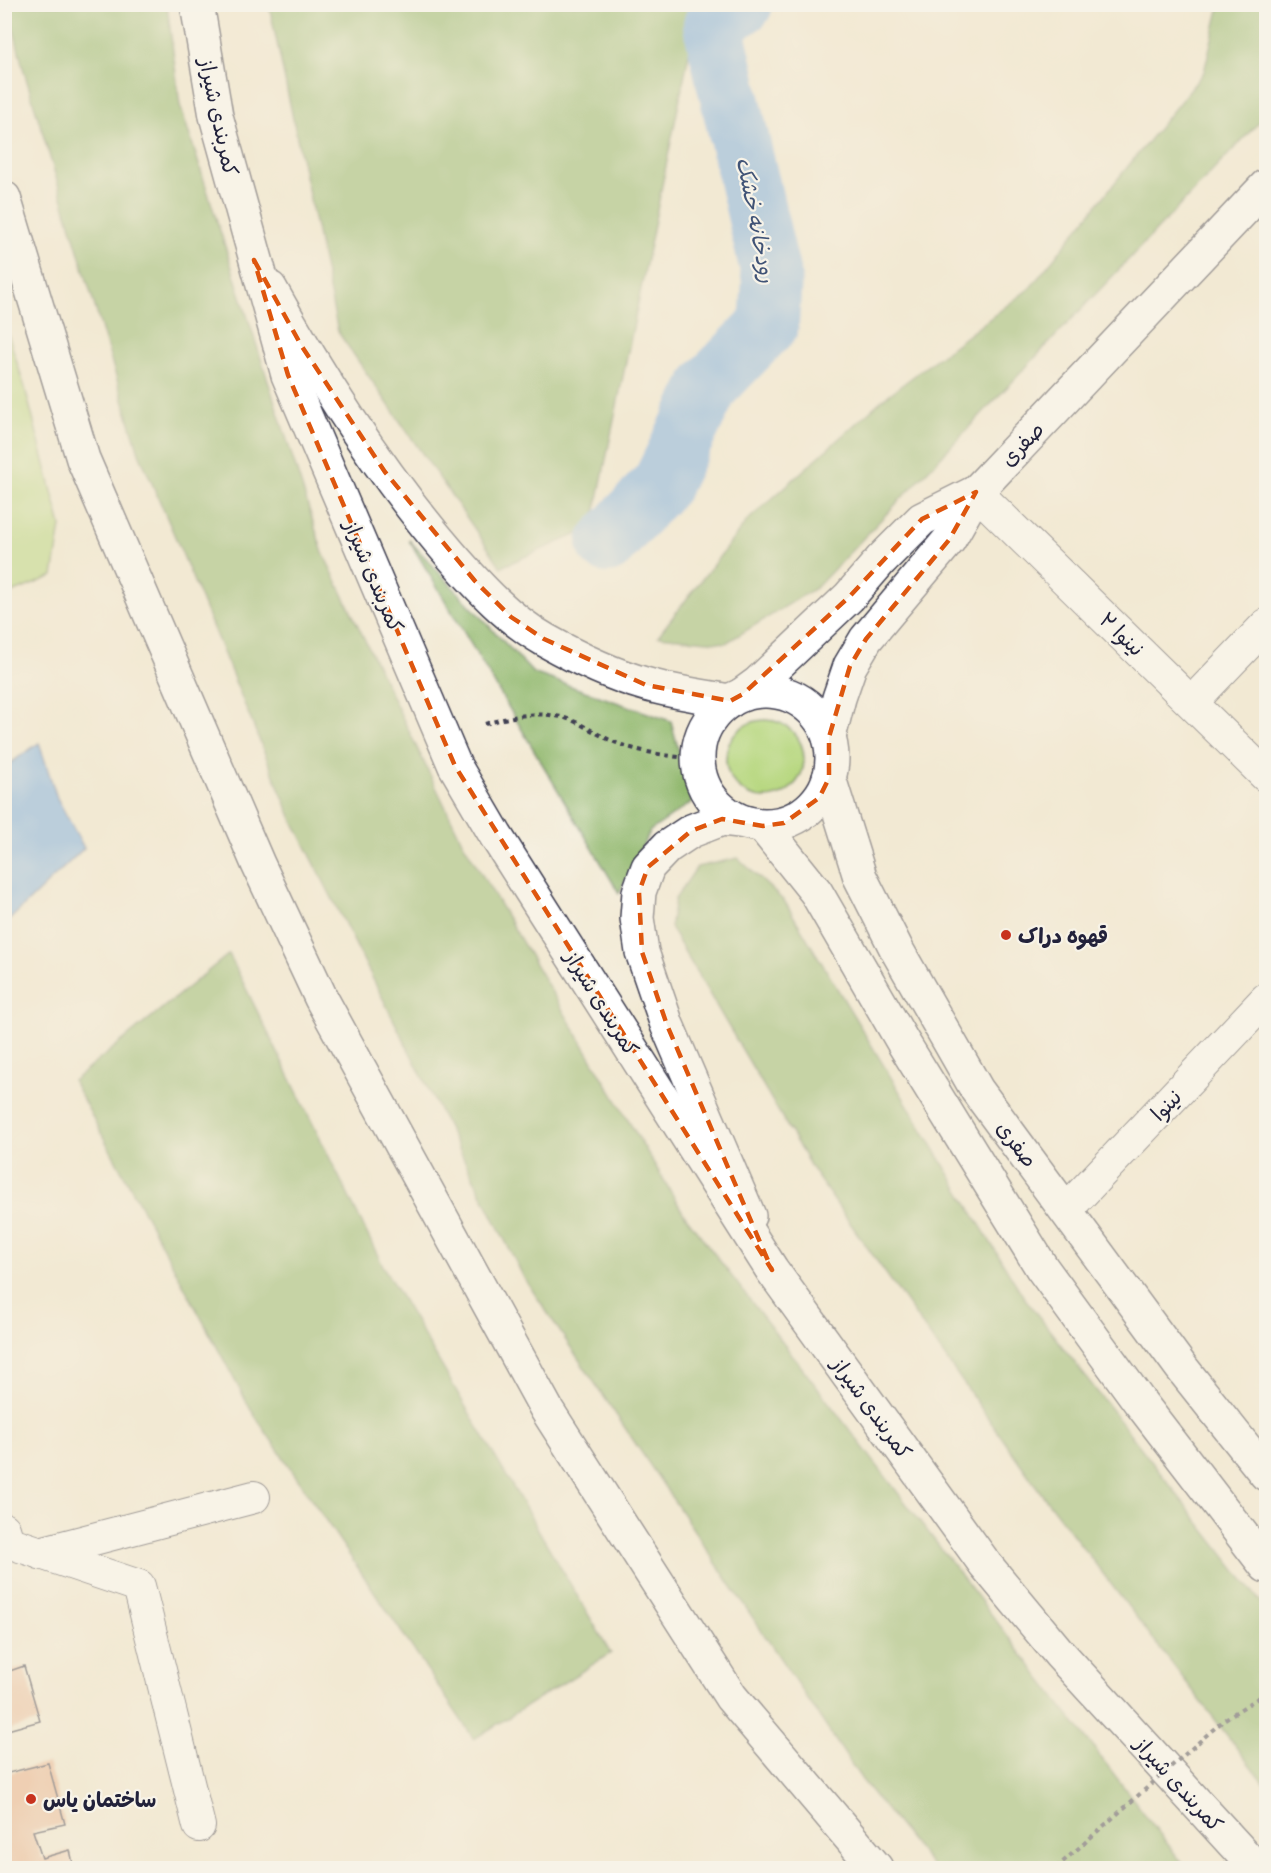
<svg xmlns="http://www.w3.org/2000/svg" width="1271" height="1873" font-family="Itim,'Playpen Sans Arabic',sans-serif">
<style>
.green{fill:#b6d77e;stroke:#6c7c5c;stroke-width:1.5}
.forest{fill:#90b86d;stroke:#596d54;stroke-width:1.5}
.water{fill:#78ade5;stroke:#4d6890;stroke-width:1.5}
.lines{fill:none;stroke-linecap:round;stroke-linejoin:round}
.river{stroke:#78ade5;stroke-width:60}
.building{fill:#eab08c}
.minor-casing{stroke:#414052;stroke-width:34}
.tertiary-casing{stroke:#414052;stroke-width:36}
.trunk-casing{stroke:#414052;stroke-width:36}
.path{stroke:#414052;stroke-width:4;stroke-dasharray:4.5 4.5;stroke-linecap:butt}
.minor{stroke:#fff;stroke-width:32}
.tertiary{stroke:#fff;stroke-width:33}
.trunk{stroke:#fff;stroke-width:33}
.path-bridge{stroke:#414052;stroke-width:4;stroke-dasharray:4.5 4.5;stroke-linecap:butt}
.marked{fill:none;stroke:#de560e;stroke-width:4.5;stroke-dasharray:12 8;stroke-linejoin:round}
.poi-dot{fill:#c8321e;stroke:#f7f3e8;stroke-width:2}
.labels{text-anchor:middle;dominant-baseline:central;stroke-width:4.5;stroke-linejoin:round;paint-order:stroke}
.street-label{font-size:21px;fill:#22223b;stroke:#f7f3e8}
.poi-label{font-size:21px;font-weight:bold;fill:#22223b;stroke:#f7f3e8;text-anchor:start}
.water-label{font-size:22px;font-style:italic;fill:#405376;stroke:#f7f3e8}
</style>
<rect width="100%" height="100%" fill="#f7f3e8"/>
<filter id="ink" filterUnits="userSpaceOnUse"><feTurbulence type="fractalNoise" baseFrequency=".0167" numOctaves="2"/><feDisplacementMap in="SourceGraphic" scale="12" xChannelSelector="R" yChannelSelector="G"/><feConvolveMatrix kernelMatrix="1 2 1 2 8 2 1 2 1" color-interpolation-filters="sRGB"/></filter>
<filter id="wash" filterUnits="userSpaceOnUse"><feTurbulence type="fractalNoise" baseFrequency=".008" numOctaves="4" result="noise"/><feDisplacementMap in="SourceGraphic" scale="24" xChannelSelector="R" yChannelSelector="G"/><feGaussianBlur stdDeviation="1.35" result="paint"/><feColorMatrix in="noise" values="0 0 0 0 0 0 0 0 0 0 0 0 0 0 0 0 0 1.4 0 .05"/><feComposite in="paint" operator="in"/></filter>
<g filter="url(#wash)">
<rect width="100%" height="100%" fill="#f2e9d3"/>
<g class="green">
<polygon points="5,324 25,388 61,526 53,576 5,596"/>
<circle cx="765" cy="759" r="39"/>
</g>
<g class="forest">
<polygon points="8,5 167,5 180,105 323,553 462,841 684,1214 1186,1868 933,1868 862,1780 524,1278 291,817 182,553 139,453 23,68"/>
<polygon points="269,5 699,5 592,528 501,567 338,332"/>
<polygon points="1220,5 1266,5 1266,115 817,587 726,643 658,636 747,521 882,400 1030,288 1204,72"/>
<polygon points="409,540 533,673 671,721 692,802 650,831 619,893"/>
<polygon points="738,858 785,902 1023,1296 1266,1609 1266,1786 1041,1493 814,1172 670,927 675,899 697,867"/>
<polygon points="229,954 385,1270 611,1653 474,1739 251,1410 73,1081"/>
</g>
<polygon class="water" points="39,743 57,798 84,848 5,924 5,767"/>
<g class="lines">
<polyline class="river" points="607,543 662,483 709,386 769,324 772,279 713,25 743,4"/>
</g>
<g id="blocks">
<g class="building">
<polygon points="24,1666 40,1721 4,1731 4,1673"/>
<polygon points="48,1763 65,1824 33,1831 42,1858 70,1850 74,1868 4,1868 4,1774"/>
</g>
</g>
</g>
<g filter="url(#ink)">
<use href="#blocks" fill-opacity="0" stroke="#414052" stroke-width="1.5"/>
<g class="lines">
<defs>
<g id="minor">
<polyline points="976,492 1266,776"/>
<polyline points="1192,702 1266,625"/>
<polyline points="1066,1210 1266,999"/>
<polyline points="4,1529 8,1542 139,1586 199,1826"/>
<polyline points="40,1553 254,1497"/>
</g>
<g id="tertiary">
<path d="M270,288C322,382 380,473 451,555C479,587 508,619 545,640C577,658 610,674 645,684C672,692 702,696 730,701"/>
<circle cx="765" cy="758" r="67"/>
<polyline points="743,694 758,683 849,597 881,560 922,519 976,492"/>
<polyline points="829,737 839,698 850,666 866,639 949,540 976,492 1266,186"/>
<polyline points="829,778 860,877 898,952 977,1090 1181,1367 1266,1474"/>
<polyline points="740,821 722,819 691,831 667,847 648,867 639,892 637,918 642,952 667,1025 749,1216"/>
<polyline points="763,826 816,892 904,1044 1042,1268 1139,1401 1266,1566"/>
</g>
<g id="trunk">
<polyline points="197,4 216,116 288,375 455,766 496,836 772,1270 985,1564 1059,1653 1256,1868"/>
<polyline points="4,198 83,459 258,864 321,998 547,1410 731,1697 876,1868"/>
</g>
</defs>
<use href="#minor" class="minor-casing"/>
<use href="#tertiary" class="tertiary-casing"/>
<use href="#trunk" class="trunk-casing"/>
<g class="path">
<path d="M485,724C515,715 549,708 580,724C595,732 609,741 625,746C649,754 674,756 698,760"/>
<polyline points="1225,1719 1266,1693"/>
</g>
<use href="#minor" class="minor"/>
<use href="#tertiary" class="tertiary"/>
<use href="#trunk" class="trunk"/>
<polyline class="path-bridge" points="1056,1868 1225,1719"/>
</g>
</g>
<path d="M0 0H1271V1873H0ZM254,260L301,345L385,472L475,581L511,617L544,639L646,685L730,701L743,694L849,597L922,519L976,492L949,540L866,639L850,666L829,737V778L819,798L784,823L763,826L722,819L691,831L648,867L639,892L642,952L667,1025L772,1270L455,766L288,375Z" fill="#f2e9d3" fill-opacity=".55" fill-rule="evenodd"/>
<path class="marked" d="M254,260L301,345L385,472L475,581L511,617L544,639L646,685L730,701L743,694L849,597L922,519L976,492L949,540L866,639L850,666L829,737V778L819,798L784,823L763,826L722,819L691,831L648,867L639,892L642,952L667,1025L772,1270L455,766L288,375Z"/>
<g class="poi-dot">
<circle cx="1006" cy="935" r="6"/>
<circle cx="31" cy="1799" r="6"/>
</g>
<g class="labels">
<g class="street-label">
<text transform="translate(219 117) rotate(78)">کمربندی شیراز</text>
<text transform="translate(1022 444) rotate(-46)">صفری</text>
<text transform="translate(374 576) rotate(67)">کمربندی شیراز</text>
<text transform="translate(1122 634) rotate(44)">۲ نینوا</text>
<text transform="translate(602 1003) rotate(58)">کمربندی شیراز</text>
<text transform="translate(1166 1105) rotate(-46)">نینوا</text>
<text transform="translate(1017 1144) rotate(53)">صفری</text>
<text transform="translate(872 1408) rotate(54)">کمربندی شیراز</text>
<text transform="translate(1179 1784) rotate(48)">کمربندی شیراز</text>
</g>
<g class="poi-label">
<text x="1018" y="935">قهوه دراک</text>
<text x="43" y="1799">ساختمان یاس</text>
</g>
<g class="water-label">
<text transform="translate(756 220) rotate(79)">رودخانه خشک</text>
</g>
</g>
<rect width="1271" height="1873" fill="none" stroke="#f7f3e8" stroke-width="24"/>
</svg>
